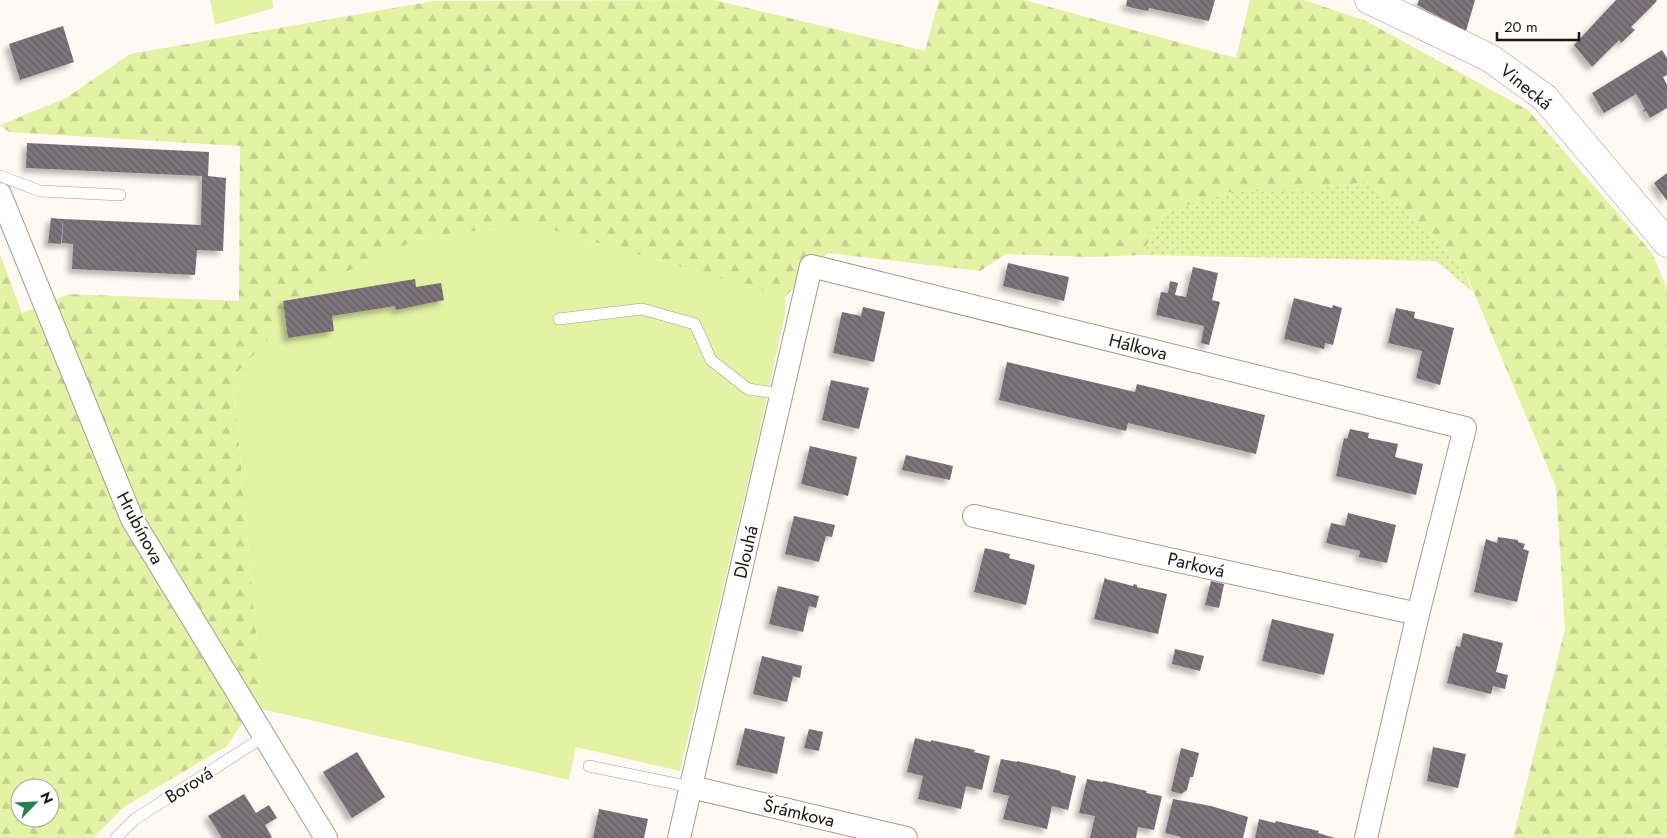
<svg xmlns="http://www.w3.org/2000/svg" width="1667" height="838" font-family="Jost,sans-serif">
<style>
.grass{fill:url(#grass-dots)}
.forest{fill:url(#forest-firs);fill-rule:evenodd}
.garden{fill:#e4f2a4}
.building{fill:url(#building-back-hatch);filter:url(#shadow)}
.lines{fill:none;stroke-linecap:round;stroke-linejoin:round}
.lane-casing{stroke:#a49c93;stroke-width:12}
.street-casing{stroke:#a49c93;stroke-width:24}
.secondary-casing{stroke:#a49c93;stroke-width:29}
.lane{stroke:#fff;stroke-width:11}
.street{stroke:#fff;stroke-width:22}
.secondary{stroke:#fff;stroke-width:28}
.labels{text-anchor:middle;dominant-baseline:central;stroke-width:4;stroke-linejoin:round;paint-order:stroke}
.street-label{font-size:18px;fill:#1a1714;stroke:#fff}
</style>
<defs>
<pattern id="grass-dots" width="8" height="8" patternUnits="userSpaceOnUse" patternTransform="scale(1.25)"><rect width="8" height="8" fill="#e4f2a4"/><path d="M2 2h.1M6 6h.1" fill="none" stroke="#c3cf8c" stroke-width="1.8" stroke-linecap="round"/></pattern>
<pattern id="forest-firs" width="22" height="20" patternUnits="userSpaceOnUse" patternTransform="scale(1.25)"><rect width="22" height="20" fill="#e4f2a4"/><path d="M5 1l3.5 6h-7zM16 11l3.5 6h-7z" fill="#c3cf8c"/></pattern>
<pattern id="building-back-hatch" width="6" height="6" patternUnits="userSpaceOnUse" patternTransform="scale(1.25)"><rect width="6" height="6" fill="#7e747b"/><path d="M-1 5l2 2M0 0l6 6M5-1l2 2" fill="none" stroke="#665e64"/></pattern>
<filter id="shadow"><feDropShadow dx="-4.5" dy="4.5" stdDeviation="2.5" flood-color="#0004"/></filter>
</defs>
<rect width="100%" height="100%" fill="#fef9f3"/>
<polygon class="grass" points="1366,182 1407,213 1462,264 1472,291 1436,261 1142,255 1159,219 1174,209 1230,192 1306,190"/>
<path class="forest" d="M714,0L925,51L939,0H1024L1236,58L1250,0H1304L1366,21L1528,110L1652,253L1667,288V838H1513L1565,629L1556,487L1462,264L1407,213L1366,182L1306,190L1230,192L1174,209L1159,219L1142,255L1090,257L1006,254L980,271L828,253L785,297L528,223L419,239L324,282L310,296L283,301L286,321L233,377L260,676L253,707L227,746L124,807L93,838H0V254L22,313L69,294L239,301L240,146L9,132L0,125L66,98L130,54L434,1ZM20,788H50V818H20Z"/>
<g class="garden">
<polygon points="210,0 272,0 274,8 215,25"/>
<polygon points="528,223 785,297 785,314 756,448 680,771 576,747 569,780 253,707 260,676 233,377 286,321 283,301 310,296 324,282 419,239"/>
</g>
<g class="building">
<polygon points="1127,0 1215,0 1209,21 1149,8 1148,11 1133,8 1126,6"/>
<polygon points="1419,0 1475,0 1466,31 1417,5"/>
<polygon points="1616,0 1656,0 1657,1 1631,27 1635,30 1621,43 1619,40 1592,67 1574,45"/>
<polygon points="63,26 74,62 20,80 9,44"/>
<polygon points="1662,50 1667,58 1667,75 1663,77 1667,85 1667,108 1650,118 1646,111 1644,112 1643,110 1645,109 1636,94 1604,113 1592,93"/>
<polygon points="27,143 209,152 208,176 226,178 223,251 197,250 195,275 72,269 73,244 62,243 63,219 201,225 202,176 26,168"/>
<polygon points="1667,173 1667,201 1654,183"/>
<polygon points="51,218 63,219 61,244 48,243"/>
<polygon points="1008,263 1069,277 1064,301 1003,286"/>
<polygon points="1193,267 1218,273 1212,300 1220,302 1209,345 1201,343 1204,326 1156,315 1161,292 1168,293 1170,281 1178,283 1175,295 1186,297"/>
<polygon points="415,279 416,287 441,283 444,300 396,310 395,306 332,316 334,331 288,338 283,301"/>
<polygon points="1294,298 1332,308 1333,305 1342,308 1333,345 1325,343 1324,349 1284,339"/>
<polygon points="863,307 885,312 874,362 833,353 842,312 861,316"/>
<polygon points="1396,308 1415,312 1414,318 1454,328 1440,385 1416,378 1422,351 1388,343"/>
<polygon points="1007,362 1135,392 1137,384 1265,415 1256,454 1128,423 1126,431 999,400"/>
<polygon points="831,380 869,388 859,429 822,420"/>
<polygon points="1350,429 1369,433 1368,438 1398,444 1395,457 1423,464 1416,495 1336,476 1344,438 1347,439"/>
<polygon points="810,446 857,457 848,496 801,484"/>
<polygon points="906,455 953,466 950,480 902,470"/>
<polygon points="1348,513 1396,525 1387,563 1359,557 1360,551 1326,543 1331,523 1345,526"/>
<polygon points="794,516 835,525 832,537 826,536 819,562 785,554"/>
<polygon points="1498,537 1518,540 1518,542 1525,544 1523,549 1529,551 1517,602 1474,592 1486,539 1497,543"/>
<polygon points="985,548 1010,554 1009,558 1035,565 1026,605 974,592"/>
<polygon points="1105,577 1106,579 1133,586 1134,584 1137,585 1137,587 1167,594 1158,634 1094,619"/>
<polygon points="1211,581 1224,584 1219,608 1205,605"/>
<polygon points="778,586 819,596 816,608 809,606 803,632 769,624"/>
<polygon points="1272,619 1334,634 1324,675 1262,661"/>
<polygon points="1463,633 1503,643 1496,672 1508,675 1505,689 1493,686 1491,694 1447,683 1456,646 1460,647"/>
<polygon points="1175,649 1204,656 1200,671 1172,664"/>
<polygon points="762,656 802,666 800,678 793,676 787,702 753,694"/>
<polygon points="745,728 785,737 777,774 736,765"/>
<polygon points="809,729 823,732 819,751 804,748"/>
<polygon points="915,738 931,742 931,740 975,750 974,752 990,756 982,790 966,786 961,809 918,799 923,776 907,772"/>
<polygon points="1433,747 1466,754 1458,788 1427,781"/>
<polygon points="1181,748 1199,753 1193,777 1190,777 1187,790 1181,794 1171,791"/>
<polygon points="357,752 385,797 352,818 323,772"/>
<polygon points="1001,759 1017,762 1017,761 1061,771 1060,772 1076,776 1068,810 1052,806 1047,829 1003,819 1009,796 993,792"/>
<polygon points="1087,779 1103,782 1103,781 1147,791 1146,793 1162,796 1154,830 1138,827 1136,838 1090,838 1095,816 1079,813"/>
<polygon points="244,794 256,813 269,805 277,818 265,825 272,837 270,838 222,838 208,816"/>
<polygon points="1173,799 1211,806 1248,817 1243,838 1181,838 1181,837 1165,833"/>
<polygon points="599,809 648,819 644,838 593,838"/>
<polygon points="1259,819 1275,823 1276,821 1319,831 1318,833 1335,838 1255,838"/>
</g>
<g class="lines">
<defs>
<g id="lane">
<polyline points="0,176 40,191 120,195"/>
<polyline points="559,319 642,309 695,324 711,360 748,389 782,394"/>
<polyline points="589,766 691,787"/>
<polyline points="116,838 135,819 265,736"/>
</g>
<g id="street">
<polyline points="0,194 132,519 326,838"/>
<polyline points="974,516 1418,614"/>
<polyline points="691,787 906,838"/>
<polyline points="679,838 811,266 1465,428 1418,614 1366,838"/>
</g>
<polyline id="secondary" points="1369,0 1490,58 1545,98 1667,243"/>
</defs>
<use href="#lane" class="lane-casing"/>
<use href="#street" class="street-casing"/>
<use href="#secondary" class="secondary-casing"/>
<use href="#lane" class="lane"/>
<use href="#street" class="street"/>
<use href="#secondary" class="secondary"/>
</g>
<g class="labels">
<g class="street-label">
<text transform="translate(1526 87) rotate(39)">Vinecká</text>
<text transform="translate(1138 347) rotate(14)">Hálkova</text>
<text transform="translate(140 528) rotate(62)">Hrubínova</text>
<text transform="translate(746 552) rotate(-77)">Dlouhá</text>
<text transform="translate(1196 565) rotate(13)">Parková</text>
<text transform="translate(189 785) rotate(-32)">Borová</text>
<text transform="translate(799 813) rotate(13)">Šrámkova</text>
</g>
</g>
<g transform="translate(35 803) rotate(66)"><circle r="24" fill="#ffffff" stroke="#a3a2a1"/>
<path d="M0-4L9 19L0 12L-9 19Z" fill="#268055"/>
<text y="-8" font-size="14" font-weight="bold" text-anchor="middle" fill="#1a1714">N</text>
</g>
<path d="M1497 32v8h82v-8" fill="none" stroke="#1a1714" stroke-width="2.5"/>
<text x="1504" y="32" font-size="15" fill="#1a1714" stroke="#ffffff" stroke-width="4" paint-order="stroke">20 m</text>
</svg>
